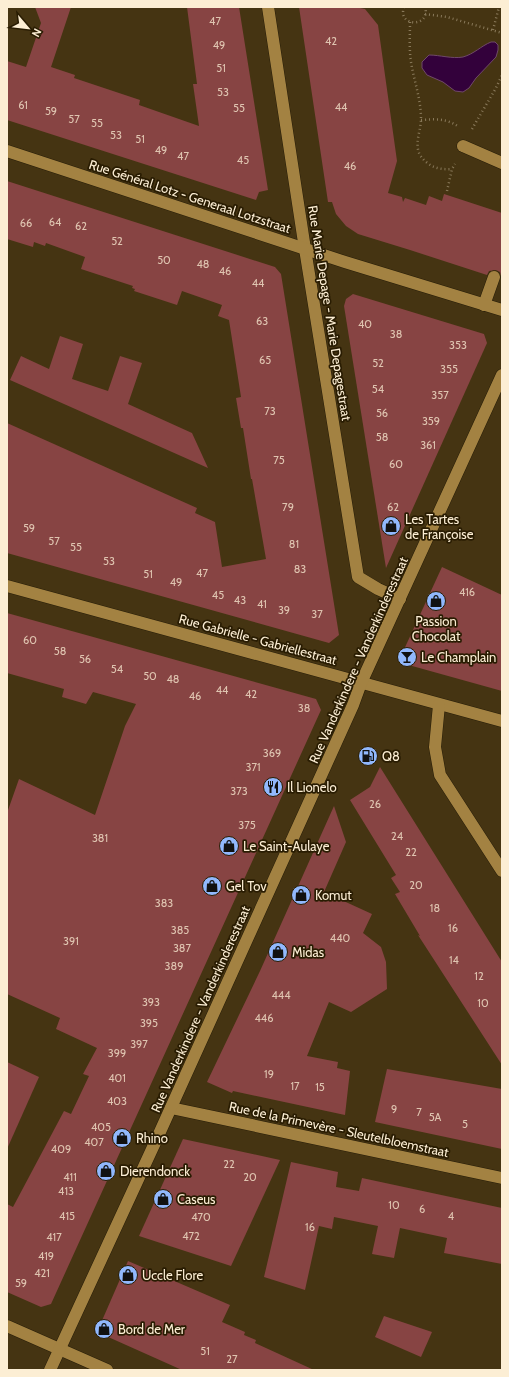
<svg xmlns="http://www.w3.org/2000/svg" width="509" height="1377" font-family="Cabin,sans-serif">
<style>
.water{fill:#33013b;stroke:#6f4869}
.building{fill:#874443}
.lines{fill:none;stroke-linecap:round;stroke-linejoin:round}
.lane-casing{stroke:#271d08;stroke-width:13}
.street-casing{stroke:#271d08;stroke-width:13}
.path{stroke:#89795a;stroke-width:2.5;stroke-dasharray:1 3;stroke-linecap:butt}
.lane{stroke:#a38242;stroke-width:12}
.street{stroke:#a38242;stroke-width:12}
.labels{text-anchor:middle;dominant-baseline:central;stroke-width:3.5;stroke-linejoin:round;paint-order:stroke}
.number-label{font-size:11px;fill:#dfc4b0}
.street-label{font-size:13px;fill:#fceed4;stroke:#291c02}
.poi-label{font-size:13px;fill:#fceed4;stroke:#291c02;text-anchor:start}
</style>
<rect width="100%" height="100%" fill="#453412"/>
<path class="water" d="M491,42H495L498,45V50L496,57L476,78L469,88L463,92L455,91L443,82L427,75L422,68V62L429,55C440,55 452,59 463,57C474,54 481,46 491,42Z"/>
<g class="building">
<polygon points="35,7 71,7 51,67 75,75 74,78 140,100 139,105 199,126 193,84 197,84 187,7 239,7 268,190 259,192 256,200 7,120 7,61 26,67 41,23"/>
<polygon points="299,7 355,7 365,9 378,25 397,161 388,193 402,197 403,202 405,198 426,205 429,196 442,201 444,194 502,213 502,280 500,272 496,270 489,271 487,275 410,250 358,234 346,226 336,214 332,202 328,202"/>
<polygon points="7,181 275,267 281,274 339,635 329,643 7,553 7,423 197,508 195,513 215,522 222,567 266,559 252,479 251,479 243,428 241,428 236,398 241,397 229,320 218,316 222,305 182,291 177,305 134,291 135,289 132,288 133,286 81,269 85,257 46,243 45,246 34,242 33,247 7,239"/>
<polygon points="353,294 484,334 487,343 386,568 344,306 346,299"/>
<polygon points="60,336 83,344 72,379 108,391 120,356 142,363 128,404 192,433 208,468 10,380 21,356 49,369"/>
<polygon points="442,567 502,595 502,691 405,664 401,656"/>
<polygon points="7,613 316,699 321,710 51,1304 41,1307 7,1292 7,1204 13,1207 64,1111 71,1114 89,1076 83,1074 97,1048 56,1029 60,1018 7,994 7,813 19,779 95,815 125,726 136,704 93,692 86,704 62,697 64,689 7,673"/>
<polygon points="380,767 502,962 502,1065 418,935 420,936 395,894 400,892 391,878 396,875 350,800 370,787"/>
<polygon points="334,806 346,842 324,892 372,914 363,933 381,947 386,962 387,989 351,1012 329,1002 307,1056 338,1062 337,1068 350,1071 345,1115 233,1091 232,1093 207,1082 260,971"/>
<polygon points="7,1062 39,1077 7,1149"/>
<polygon points="387,1069 502,1089 502,1149 375,1122"/>
<polygon points="183,1139 280,1160 231,1266 139,1236"/>
<polygon points="291,1162 338,1172 336,1187 359,1191 362,1178 502,1208 502,1264 444,1253 447,1238 400,1228 394,1258 372,1254 378,1226 334,1217 332,1229 319,1226 305,1290 264,1277"/>
<polygon points="128,1261 230,1305 222,1322 245,1332 244,1335 256,1340 255,1343 314,1370 182,1370 97,1332"/>
<polygon points="384,1316 432,1332 421,1357 375,1337"/>
</g>
<g class="lines">
<defs>
<g id="lane">
<polyline points="463,146 502,163"/>
<polyline points="484,305 494,277"/>
</g>
<g id="street">
<polyline points="268,7 305,249 358,577 378,589 400,599"/>
<polyline points="7,151 345,262 502,310"/>
<polyline points="7,586 502,721"/>
<polyline points="439,705 435,747 440,775 502,871"/>
<polyline points="171,1108 502,1178"/>
<polyline points="7,1326 107,1370"/>
<polyline points="50,1370 159,1134 353,705 361,683 502,375"/>
</g>
</defs>
<use href="#lane" class="lane-casing"/>
<use href="#street" class="street-casing"/>
<g class="path">
<path d="M404,7C397,27 431,28 425,7"/>
<polyline points="425,14 447,17 502,33"/>
<path d="M410,22C410,35 409,49 411,62C414,81 421,99 421,119C421,130 414,144 420,155C428,167 439,170 452,169"/>
<polyline points="493,30 499,7"/>
<path d="M421,120C435,119 446,118 459,127"/>
<polyline points="472,129 496,88 502,75"/>
<polyline points="447,191 452,169 455,164"/>
</g>
<use href="#lane" class="lane"/>
<use href="#street" class="street"/>
</g>
<defs>
<symbol id="shop-disc" viewBox="-11 -11 22 22"><circle r="9.5" fill="#91b8fd" stroke="#291c02"/><path d="M-5-2.5h2.3a2.7 3.5 0 0 1 5.4 0H5L5.5 6h-11ZM-1.5-2.5h3a1.5 2.3 0 0 0-3 0Z" fill="#111"/></symbol>
<symbol id="bar-disc" viewBox="-11 -11 22 22"><circle r="9.5" fill="#91b8fd" stroke="#291c02"/><path d="M-6-5H6L.8 .8V4.5H3.5V6h-7V4.5H-.8V.8Z" fill="#111"/></symbol>
<symbol id="fuel-disc" viewBox="-11 -11 22 22"><circle r="9.5" fill="#91b8fd" stroke="#291c02"/><path d="M-5.5-6h7V0h2V4h1.3V-2.5L3-4.5l.8-.8L6-3V5H2.5V1h-1V6h-7ZM-4.2-4.7v3.2H.2V-4.7Z" fill="#111"/></symbol>
<symbol id="restaurant-disc" viewBox="-11 -11 22 22"><circle r="9.5" fill="#91b8fd" stroke="#291c02"/><path d="M-5-6h1v4h1v-4h1v4h1v-4h1v5L-1.5 .5V6h-2V.5L-5-1ZM5-6V6H3V1.5H1.5Q1.5-4 5-6Z" fill="#111"/></symbol>
</defs>
<g fill-rule="evenodd">
<use href="#shop-disc" x="380" y="515" width="22" height="22"/>
<use href="#shop-disc" x="425" y="590" width="22" height="22"/>
<use href="#bar-disc" x="396" y="646" width="22" height="22"/>
<use href="#fuel-disc" x="357" y="745" width="22" height="22"/>
<use href="#restaurant-disc" x="262" y="776" width="22" height="22"/>
<use href="#shop-disc" x="218" y="835" width="22" height="22"/>
<use href="#shop-disc" x="201" y="875" width="22" height="22"/>
<use href="#shop-disc" x="290" y="884" width="22" height="22"/>
<use href="#shop-disc" x="267" y="941" width="22" height="22"/>
<use href="#shop-disc" x="111" y="1127" width="22" height="22"/>
<use href="#shop-disc" x="95" y="1160" width="22" height="22"/>
<use href="#shop-disc" x="152" y="1188" width="22" height="22"/>
<use href="#shop-disc" x="117" y="1264" width="22" height="22"/>
<use href="#shop-disc" x="93" y="1318" width="22" height="22"/>
</g>
<g class="labels">
<g class="number-label">
<text x="215" y="21">47</text>
<text x="331" y="41">42</text>
<text x="219" y="45">49</text>
<text x="221" y="68">51</text>
<text x="223" y="92">53</text>
<text x="23" y="105">61</text>
<text x="341" y="107">44</text>
<text x="239" y="108">55</text>
<text x="51" y="111">59</text>
<text x="74" y="119">57</text>
<text x="97" y="123">55</text>
<text x="116" y="135">53</text>
<text x="140" y="139">51</text>
<text x="161" y="150">49</text>
<text x="183" y="156">47</text>
<text x="243" y="160">45</text>
<text x="350" y="166">46</text>
<text x="55" y="222">64</text>
<text x="26" y="223">66</text>
<text x="81" y="226">62</text>
<text x="117" y="241">52</text>
<text x="164" y="260">50</text>
<text x="203" y="264">48</text>
<text x="225" y="271">46</text>
<text x="258" y="283">44</text>
<text x="262" y="321">63</text>
<text x="365" y="324">40</text>
<text x="396" y="334">38</text>
<text x="458" y="345">353</text>
<text x="265" y="360">65</text>
<text x="378" y="363">52</text>
<text x="449" y="369">355</text>
<text x="378" y="389">54</text>
<text x="440" y="395">357</text>
<text x="270" y="411">73</text>
<text x="382" y="413">56</text>
<text x="431" y="421">359</text>
<text x="382" y="437">58</text>
<text x="428" y="445">361</text>
<text x="279" y="460">75</text>
<text x="396" y="464">60</text>
<text x="288" y="507">79</text>
<text x="393" y="507">62</text>
<text x="29" y="528">59</text>
<text x="54" y="541">57</text>
<text x="294" y="544">81</text>
<text x="76" y="547">55</text>
<text x="109" y="561">53</text>
<text x="300" y="569">83</text>
<text x="202" y="573">47</text>
<text x="148" y="574">51</text>
<text x="176" y="582">49</text>
<text x="467" y="592">416</text>
<text x="218" y="595">45</text>
<text x="240" y="600">43</text>
<text x="262" y="604">41</text>
<text x="284" y="610">39</text>
<text x="317" y="614">37</text>
<text x="30" y="640">60</text>
<text x="60" y="651">58</text>
<text x="85" y="659">56</text>
<text x="117" y="669">54</text>
<text x="150" y="676">50</text>
<text x="173" y="679">48</text>
<text x="222" y="690">44</text>
<text x="251" y="694">42</text>
<text x="195" y="696">46</text>
<text x="304" y="708">38</text>
<text x="272" y="753">369</text>
<text x="253" y="767">371</text>
<text x="239" y="791">373</text>
<text x="375" y="804">26</text>
<text x="247" y="825">375</text>
<text x="397" y="836">24</text>
<text x="100" y="838">381</text>
<text x="411" y="852">22</text>
<text x="416" y="885">20</text>
<text x="164" y="903">383</text>
<text x="435" y="908">18</text>
<text x="453" y="928">16</text>
<text x="180" y="930">385</text>
<text x="340" y="938">440</text>
<text x="71" y="941">391</text>
<text x="182" y="948">387</text>
<text x="454" y="960">14</text>
<text x="174" y="966">389</text>
<text x="479" y="976">12</text>
<text x="281" y="995">444</text>
<text x="151" y="1002">393</text>
<text x="483" y="1003">10</text>
<text x="264" y="1018">446</text>
<text x="149" y="1023">395</text>
<text x="139" y="1044">397</text>
<text x="117" y="1053">399</text>
<text x="269" y="1074">19</text>
<text x="117" y="1078">401</text>
<text x="295" y="1086">17</text>
<text x="320" y="1087">15</text>
<text x="117" y="1101">403</text>
<text x="394" y="1109">9</text>
<text x="419" y="1112">7</text>
<text x="435" y="1117">5A</text>
<text x="465" y="1124">5</text>
<text x="101" y="1127">405</text>
<text x="94" y="1142">407</text>
<text x="61" y="1149">409</text>
<text x="229" y="1164">22</text>
<text x="70" y="1177">411</text>
<text x="250" y="1177">20</text>
<text x="66" y="1191">413</text>
<text x="394" y="1205">10</text>
<text x="422" y="1209">6</text>
<text x="67" y="1216">415</text>
<text x="451" y="1216">4</text>
<text x="201" y="1217">470</text>
<text x="310" y="1227">16</text>
<text x="191" y="1236">472</text>
<text x="54" y="1237">417</text>
<text x="46" y="1256">419</text>
<text x="42" y="1273">421</text>
<text x="21" y="1283">59</text>
<text x="205" y="1351">51</text>
<text x="232" y="1359">27</text>
</g>
<g class="street-label">
<text transform="translate(190 196) rotate(18)">Rue Général Lotz - Generaal Lotzstraat</text>
<text transform="translate(330 313) rotate(81)">Rue Marie Depage - Marie Depagestraat</text>
<text transform="translate(258 639) rotate(15)">Rue Gabrielle - Gabriellestraat</text>
<text transform="translate(358 660) rotate(-66)">Rue Vanderkindere - Vanderkinderestraat</text>
<text transform="translate(200 1009) rotate(-66)">Rue Vanderkindere - Vanderkinderestraat</text>
<text transform="translate(339 1129) rotate(12)">Rue de la Primevère - Sleutelbloemstraat</text>
</g>
<g class="poi-label">
<text x="405" y="519">Les Tartes<tspan x="405" dy="15">de Françoise</tspan></text>
<text x="436" y="621" text-anchor="middle">Passion<tspan x="436" dy="15">Chocolat</tspan></text>
<text x="421" y="657">Le Champlain</text>
<text x="382" y="756">Q8</text>
<text x="287" y="787">Il Lionelo</text>
<text x="243" y="846">Le Saint-Aulaye</text>
<text x="226" y="886">Gel Tov</text>
<text x="315" y="895">Komut</text>
<text x="292" y="952">Midas</text>
<text x="136" y="1138">Rhino</text>
<text x="120" y="1171">Dierendonck</text>
<text x="177" y="1199">Caseus</text>
<text x="142" y="1275">Uccle Flore</text>
<text x="118" y="1329">Bord de Mer</text>
</g>
</g>
<rect width="509" height="1377" fill="none" stroke="#fceed4" stroke-width="16"/>
<g transform="translate(28 28) rotate(118)" stroke="#291c02" stroke-width="3" paint-order="stroke">
<path d="M0-3L7 15L0 10L-7 15Z" fill="#fceed4"/>
<text y="-6" font-size="11" font-weight="bold" text-anchor="middle" fill="#fceed4">N</text>
</g>
</svg>
